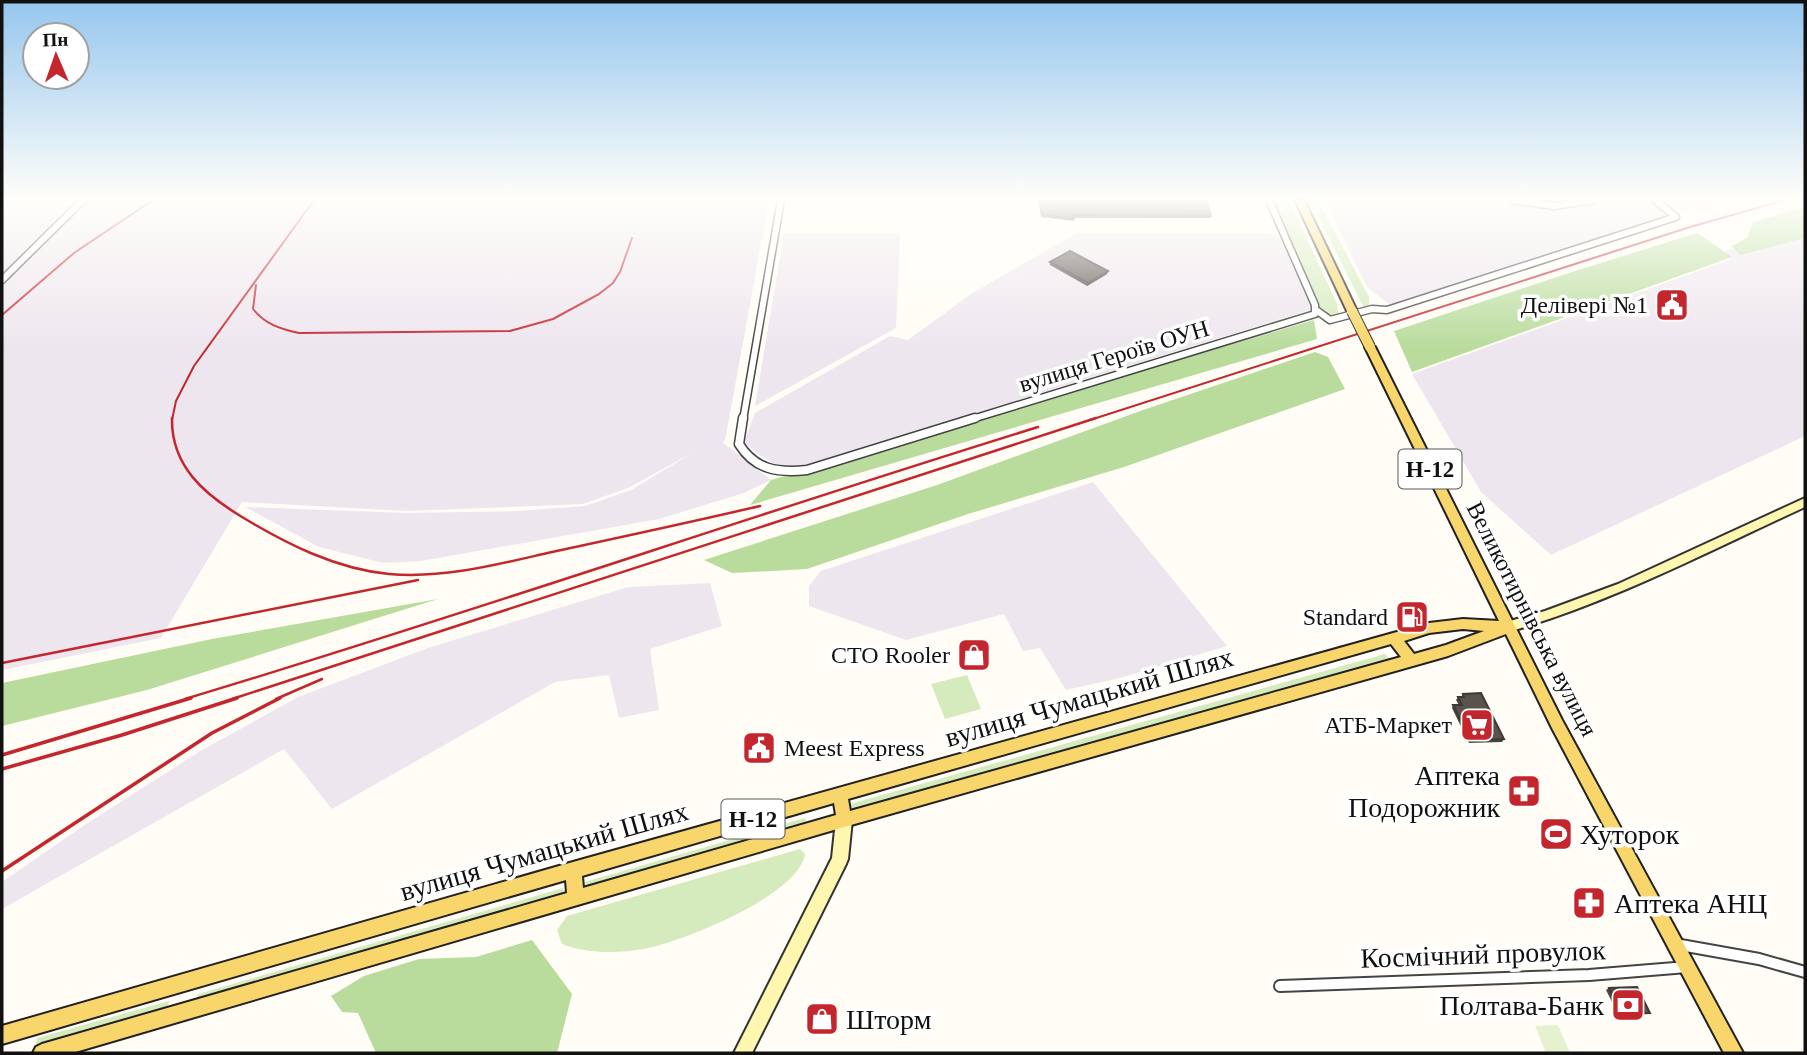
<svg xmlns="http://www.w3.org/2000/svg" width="1807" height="1055" font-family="'Times New Roman',serif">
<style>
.industrial{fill:#eee6ef}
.green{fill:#d5ebbd}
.forest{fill:#b9dc9c}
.pitch{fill:#e6f2cf}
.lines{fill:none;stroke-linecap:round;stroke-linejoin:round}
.street-far2-casing{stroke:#444;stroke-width:9}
.street-far1-casing{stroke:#444;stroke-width:11}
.street-casing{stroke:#444;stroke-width:14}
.secondary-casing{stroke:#333;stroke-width:4}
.primary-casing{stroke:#222;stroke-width:4}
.street-far2{stroke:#fff;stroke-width:6}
.street-far1{stroke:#fff;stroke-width:8}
.street{stroke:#fff;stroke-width:10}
.secondary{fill:#fff6b0;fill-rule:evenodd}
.primary{fill:#f9d66b;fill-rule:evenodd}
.rail-far2{stroke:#c4262e;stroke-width:2}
.rail-far1{stroke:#c4262e;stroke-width:2.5}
.rail{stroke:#c4262e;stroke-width:3.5}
.primary-bridge-casing{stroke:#222;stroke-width:12;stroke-linecap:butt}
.primary-bridge{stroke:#f9d66b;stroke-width:10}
.wall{fill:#4d4742}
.shaded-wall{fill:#3f3936}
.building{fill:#5a524d;stroke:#3f3936;stroke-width:2}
.labels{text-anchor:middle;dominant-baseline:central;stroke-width:7;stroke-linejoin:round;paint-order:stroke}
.shield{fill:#fff;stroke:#585858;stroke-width:2}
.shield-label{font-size:23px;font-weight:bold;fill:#111}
.poi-label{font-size:24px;fill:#111;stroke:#fff;text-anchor:end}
.street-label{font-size:24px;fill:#111;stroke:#fff}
.near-street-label{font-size:28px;fill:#111;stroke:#fff}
.near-poi-label{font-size:28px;fill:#111;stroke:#fff;text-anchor:start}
</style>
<rect width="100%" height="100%" fill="#fffdf5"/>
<g class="industrial">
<polygon points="2,200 769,200 725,441 722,442 771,480 744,493 659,519 421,561 383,563 319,547 245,507 406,513 517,511 585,506 631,490 694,452 628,488 583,504 407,511 242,502 161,638 2,670"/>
<polygon points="1325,200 1737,200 1672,214 1668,219 1390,305 1367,287"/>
<polygon points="784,233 900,233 896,328 755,406"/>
<polygon points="1077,233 1268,233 1283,239 1313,309 808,465 781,467 760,456 744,442 755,413 890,336 908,340 971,294"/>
<polygon points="1805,233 1805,436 1551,555 1481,492 1412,374 1732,259 1724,251"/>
<polygon points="1093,482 1227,646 1120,678 1066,690 1040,648 1023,651 1004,614 906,640 809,606 809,586 821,571"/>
<polygon points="710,583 722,626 650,649 659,710 619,718 609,675 555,682 332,809 284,749 2,909 2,882 83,826 202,750 298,697 428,648 628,587"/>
</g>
<g class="green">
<path d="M1272,200H1289L1337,304L1339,316C1329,316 1321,311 1316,303C1298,275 1290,232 1272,200Z"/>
<polygon points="1310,200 1318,200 1369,297 1369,308 1364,308"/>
<polygon points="1385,654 1391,661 853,813 850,804"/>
<polygon points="967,675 981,709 945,719 931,684"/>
<polygon points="805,818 807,826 586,891 585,882"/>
<path d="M800,849L805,854C799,895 685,940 648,948C621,954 587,954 562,944L557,930L567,916Z"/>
<polygon points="563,888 564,896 196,1003 198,994"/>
<polygon points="169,1001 167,1012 35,1049 37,1038"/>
</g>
<g class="forest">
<polygon points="1805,206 1805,238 1740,255 1732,246 1747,238 1753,222"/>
<polygon points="1697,233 1732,257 1412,372 1394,331 1569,273"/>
<polygon points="1314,320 1317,339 750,505 771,480"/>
<polygon points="1315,352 1328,357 1345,389 1124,467 968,514 807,569 732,573 704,560 937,485 1143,410"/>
<polygon points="438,599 147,690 2,726 2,683 212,639"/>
<polygon points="532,940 572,994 557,1053 376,1053 358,1013 342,1012 331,996 364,976 419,959 476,957"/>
</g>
<polygon class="pitch" points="1558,1025 1570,1053 1546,1053 1535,1026"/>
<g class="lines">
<defs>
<g id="street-far2">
<polyline points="1513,200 1554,206 1593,200"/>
<polyline points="2,280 83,200"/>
<polyline points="1316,310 1330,320 1372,309 1387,310 1676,217 1655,200"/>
<polyline points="743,420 781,200"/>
<polyline points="969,420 1315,314 1315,305 1269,200"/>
</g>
<path id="street-far1" d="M743,418L739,444C755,470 778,473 807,470L975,418"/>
<g id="street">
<polyline points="1675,944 1759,959 1805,972"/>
<polyline points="1280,986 1589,975 1687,967"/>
</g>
<g id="secondary">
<path d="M1805,498V507C1707,552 1612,602 1508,632L1503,631L1501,627L1503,623L1545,611L1618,584Z"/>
<polygon points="844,813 849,815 852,820 848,859 846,864 752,1053 734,1053 832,858 836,820 839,815"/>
</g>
<g id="primary">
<polygon points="1295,200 1304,200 1357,311 1355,313 1352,314 1347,311"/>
<path d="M1370,344L1375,347L1562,720L1743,1053H1724L1552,728L1506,634L1448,656L844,827L72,1053H33L36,1047L42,1044L567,893L566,880L2,1044V1026L573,862L1429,623L1463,619L1499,621L1365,347ZM1463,629L1484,631L1446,645L1414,654L1404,641L1429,633ZM1391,644L1401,657L850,811L848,799ZM834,803L836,815L583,888L582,876Z"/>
</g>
</defs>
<use href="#street-far2" class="street-far2-casing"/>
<use href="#street-far1" class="street-far1-casing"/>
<use href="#street" class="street-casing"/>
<use href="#secondary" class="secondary-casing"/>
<use href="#primary" class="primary-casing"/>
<use href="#street-far2" class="street-far2"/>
<use href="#street-far1" class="street-far1"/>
<use href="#street" class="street"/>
<use href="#secondary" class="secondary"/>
<use href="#primary" class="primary"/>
<g class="rail-far2">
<path d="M256,285L253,309C265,324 280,329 299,333L510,331L553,319L599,294L613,283L620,272L632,238"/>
<polyline points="2,315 74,253 153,200"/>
<polyline points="172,420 176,401 194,366 314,200"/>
<polyline points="1090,420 1690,227 1785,200"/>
</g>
<g class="rail-far1">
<path d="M172,418C171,466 204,494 242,517C287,544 336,569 389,574C444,579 499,564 552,552C622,537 691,522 760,506"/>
<polyline points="2,663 418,580"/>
<path d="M185,699C471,613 753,515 1038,427"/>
<polyline points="232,699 1096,418"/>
<polyline points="276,699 322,679"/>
</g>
<g class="rail">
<polyline points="2,755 191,698"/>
<polyline points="2,769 122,735 237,698"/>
<polyline points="2,871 212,733 280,698"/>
</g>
<defs>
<polyline id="primary-bridge" points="1352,311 1370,347"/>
</defs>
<use href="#primary-bridge" class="primary-bridge-casing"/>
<use href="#primary-bridge" class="primary-bridge"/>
</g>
<g class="wall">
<polygon points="1039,200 1206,200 1211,216 1210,218 1074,218 1074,221 1041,217"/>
<polygon points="1050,262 1108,271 1107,274 1087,286 1050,265"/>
<polygon points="1463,694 1504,739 1502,742 1469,743 1452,708 1453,705 1459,705 1456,700 1458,697 1461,697"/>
<polygon points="1609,988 1650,1013 1647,1014 1619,1016 1606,990"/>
</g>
<polygon class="shaded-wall" points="1108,271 1107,274 1087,286 1088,283"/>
<g class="building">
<polygon points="1039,200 1206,200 1211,216 1074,215 1074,218 1042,215"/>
<polygon points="1070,251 1108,271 1088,283 1050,262"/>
<polygon points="1481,693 1504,739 1471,741 1453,705 1462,705 1458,697 1464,697 1463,694"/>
<polygon points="1637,987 1650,1013 1622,1014 1609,988"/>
</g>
<linearGradient id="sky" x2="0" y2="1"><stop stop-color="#95c6ee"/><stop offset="0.57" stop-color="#fffefa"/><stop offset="1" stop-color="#fffefa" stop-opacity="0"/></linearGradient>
<rect width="1807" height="348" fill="url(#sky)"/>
<defs>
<symbol id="civic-square" viewBox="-11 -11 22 22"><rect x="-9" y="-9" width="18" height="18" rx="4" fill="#c4262e" stroke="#fff"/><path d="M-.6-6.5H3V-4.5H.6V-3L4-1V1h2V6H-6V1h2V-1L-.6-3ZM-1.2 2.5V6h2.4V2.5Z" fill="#fff"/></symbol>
<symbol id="fuel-square" viewBox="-11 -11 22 22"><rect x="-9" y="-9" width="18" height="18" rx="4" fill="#c4262e" stroke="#fff"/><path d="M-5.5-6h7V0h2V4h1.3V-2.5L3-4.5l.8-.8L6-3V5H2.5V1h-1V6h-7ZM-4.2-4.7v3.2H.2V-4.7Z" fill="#fff"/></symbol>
<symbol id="shop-square" viewBox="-11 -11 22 22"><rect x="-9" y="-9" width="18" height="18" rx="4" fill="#c4262e" stroke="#fff"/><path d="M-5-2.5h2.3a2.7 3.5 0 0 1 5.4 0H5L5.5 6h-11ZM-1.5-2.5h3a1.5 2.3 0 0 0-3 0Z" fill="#fff"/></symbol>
<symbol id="supermarket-square" viewBox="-11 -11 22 22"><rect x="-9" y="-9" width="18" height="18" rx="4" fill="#c4262e" stroke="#fff"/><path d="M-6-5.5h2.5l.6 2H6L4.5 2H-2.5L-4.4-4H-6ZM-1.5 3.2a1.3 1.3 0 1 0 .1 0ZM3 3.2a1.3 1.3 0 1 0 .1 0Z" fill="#fff"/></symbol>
<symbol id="pharmacy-square" viewBox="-11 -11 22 22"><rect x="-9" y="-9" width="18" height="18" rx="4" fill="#c4262e" stroke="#fff"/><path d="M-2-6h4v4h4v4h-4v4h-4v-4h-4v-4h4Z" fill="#fff"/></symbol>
<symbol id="stadium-square" viewBox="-11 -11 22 22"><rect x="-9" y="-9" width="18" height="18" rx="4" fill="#c4262e" stroke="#fff"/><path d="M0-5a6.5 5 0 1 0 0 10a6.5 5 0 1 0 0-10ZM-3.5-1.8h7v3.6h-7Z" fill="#fff"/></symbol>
<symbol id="bank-square" viewBox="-11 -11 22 22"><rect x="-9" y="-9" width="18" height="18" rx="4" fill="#c4262e" stroke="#fff"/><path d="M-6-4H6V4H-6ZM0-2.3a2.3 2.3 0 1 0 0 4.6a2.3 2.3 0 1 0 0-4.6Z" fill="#fff"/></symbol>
</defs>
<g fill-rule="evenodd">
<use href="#civic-square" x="1653" y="286" width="38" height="38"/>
<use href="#fuel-square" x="1393" y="598" width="38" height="38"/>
<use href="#shop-square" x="955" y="636" width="38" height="38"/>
<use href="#supermarket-square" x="1458" y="706" width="38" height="38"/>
<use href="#civic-square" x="740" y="729" width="38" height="38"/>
<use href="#pharmacy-square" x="1505" y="772" width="38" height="38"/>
<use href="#stadium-square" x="1537" y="815" width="38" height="38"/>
<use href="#pharmacy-square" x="1570" y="884" width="38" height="38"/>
<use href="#bank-square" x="1609" y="986" width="38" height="38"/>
<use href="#shop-square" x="803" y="1000" width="38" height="38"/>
</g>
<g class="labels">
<g class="shield">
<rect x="1398.5" y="449.5" width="63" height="39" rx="5"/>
<rect x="721.5" y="799.5" width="63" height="39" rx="5"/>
</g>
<g class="shield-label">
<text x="1430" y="469">Н-12</text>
<text x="753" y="819">Н-12</text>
</g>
<g class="poi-label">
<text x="1648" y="305">Делівері №1</text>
<text x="1388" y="617">Standard</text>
<text x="950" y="655">СТО Rooler</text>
<text x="1452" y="725">АТБ-Маркет</text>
<text x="784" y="748" text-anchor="start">Meest Express</text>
</g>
<g class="street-label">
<text transform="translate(1114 356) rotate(-17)">вулиця Героїв ОУН</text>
<text transform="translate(1532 619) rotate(63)">Великотирнівська вулиця</text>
</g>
<g class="near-street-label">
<text transform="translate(1089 697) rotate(-16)">вулиця Чумацький Шлях</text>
<text transform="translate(544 851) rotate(-16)">вулиця Чумацький Шлях</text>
<text transform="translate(1483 954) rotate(-2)">Космічний провулок</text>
</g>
<g class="near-poi-label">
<text x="1500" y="775" text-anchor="end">Аптека<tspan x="1500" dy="32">Подорожник</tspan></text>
<text x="1580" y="834">Хуторок</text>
<text x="1614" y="903">Аптека АНЦ</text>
<text x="1604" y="1005" text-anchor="end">Полтава-Банк</text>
<text x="846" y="1019">Шторм</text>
</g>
</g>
<rect width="1807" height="1055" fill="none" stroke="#111111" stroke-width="7"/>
<g transform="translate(56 56) rotate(358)"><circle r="33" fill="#ffffff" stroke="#a0a0a0" stroke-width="2"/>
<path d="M0-5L12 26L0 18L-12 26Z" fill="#c4262e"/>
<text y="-10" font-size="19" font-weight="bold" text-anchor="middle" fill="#111111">Пн</text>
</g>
</svg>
